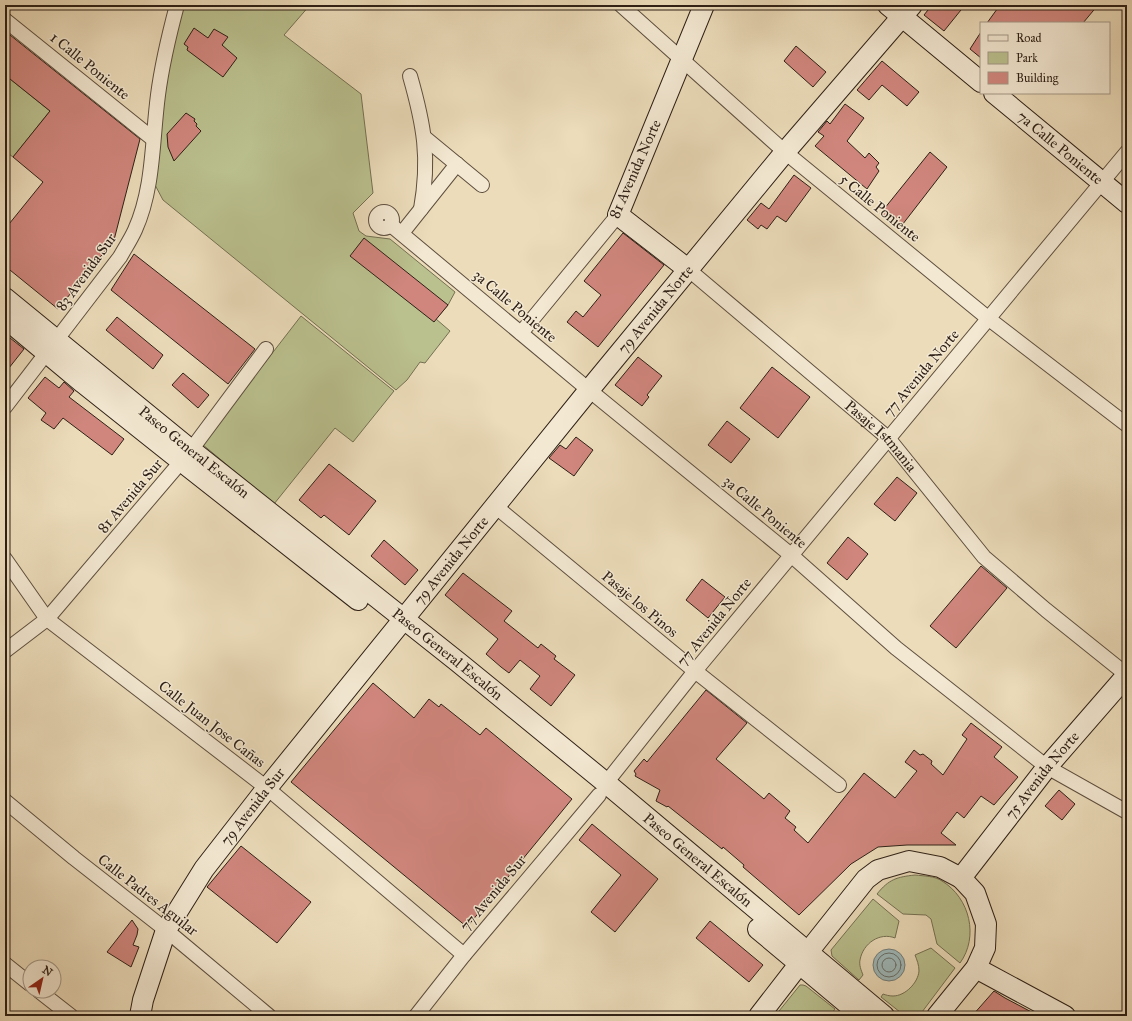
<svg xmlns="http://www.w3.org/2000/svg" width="1132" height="1021" font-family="'IM FELL Great Primer',serif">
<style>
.green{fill:#bac08e;stroke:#747052}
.water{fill:#9eb9bb;stroke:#717c79}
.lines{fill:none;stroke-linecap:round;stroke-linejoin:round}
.shore{stroke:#666c68;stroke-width:1}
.building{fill:#d0867d;stroke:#2e2016}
.street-casing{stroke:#5e4f3f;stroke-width:16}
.secondary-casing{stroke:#2e2016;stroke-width:22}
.street{stroke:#f3e8d2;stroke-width:14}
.secondary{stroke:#f3e8d2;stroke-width:20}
.labels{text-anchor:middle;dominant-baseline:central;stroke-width:3;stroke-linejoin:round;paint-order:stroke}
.street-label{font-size:15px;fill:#2e2016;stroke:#f3e8d2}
</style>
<rect width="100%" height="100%" fill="#ecdcba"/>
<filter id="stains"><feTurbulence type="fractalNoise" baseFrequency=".005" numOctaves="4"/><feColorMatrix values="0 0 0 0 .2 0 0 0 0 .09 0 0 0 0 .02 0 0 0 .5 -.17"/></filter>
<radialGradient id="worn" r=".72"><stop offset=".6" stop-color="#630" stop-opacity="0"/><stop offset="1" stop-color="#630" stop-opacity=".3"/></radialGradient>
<g class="green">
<polygon points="181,5 310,5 284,35 361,94 373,193 353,213 359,231 366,236 390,239 455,292 448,305 436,319 450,331 425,363 420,362 407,380 396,390 163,200 154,183 167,57"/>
<polygon points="5,75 50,111 13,157 5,151"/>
<polygon points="301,316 394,391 353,442 335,428 274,504 202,444"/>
<path d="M915,875C924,876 935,876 942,881C970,898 979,937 960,963L937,944L931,919L926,915L903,914L877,894C889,879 897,877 915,875Z"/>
<path d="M873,899L899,921L895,938C880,932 863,943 860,960C859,965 861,970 863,975L859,980L832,956L831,950Z"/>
<path d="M931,948L955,968L919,1016H905L881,997L883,994C886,995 889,996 893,996C905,996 918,983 919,971C919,965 917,960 915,955Z"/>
<polygon points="800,985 803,985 806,986 835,1009 832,1013 822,1012 812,1016 775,1016"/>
</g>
<circle class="water" cx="889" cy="965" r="16"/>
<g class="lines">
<g class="shore">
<circle cx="889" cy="965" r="12"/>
<circle cx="889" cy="965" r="7"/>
</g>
</g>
<g class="building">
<polygon points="932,5 965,5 944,31 924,15"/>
<polygon points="1000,5 1098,5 1083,23 987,23"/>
<polygon points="194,28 208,38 214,29 228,37 222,45 237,58 223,77 187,50 188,47 184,44"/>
<polygon points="5,31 140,139 114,240 58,309 5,266 5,229 43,182 13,157 50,111 5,75"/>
<polygon points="981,32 981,58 970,49"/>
<polygon points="796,46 826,72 813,87 784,61"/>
<polygon points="882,61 919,92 907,106 882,85 869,100 857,90"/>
<polygon points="845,104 864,118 847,141 865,158 869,153 879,163 876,167 879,171 867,189 815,146 824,136 818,132 827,121 830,124"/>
<polygon points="186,113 195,119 194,121 197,124 196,126 201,131 174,161 168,147 167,134"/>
<polygon points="930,152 947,167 899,229 880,214"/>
<polygon points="794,175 811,188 786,222 777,216 767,229 761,225 758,229 747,220 761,203 769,209"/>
<polygon points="623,233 664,265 598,347 567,322 576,311 583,317 601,295 584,281"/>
<polygon points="364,238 448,305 434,322 350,256"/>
<polygon points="134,254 255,349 228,384 111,290"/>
<polygon points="117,317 163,355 153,369 106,330"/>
<polygon points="5,334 24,349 5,373"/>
<polygon points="638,357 662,376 647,395 649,397 642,406 615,385"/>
<polygon points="772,367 810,397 778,438 740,408"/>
<polygon points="183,373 209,395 198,408 172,385"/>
<polygon points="45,377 59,388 64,382 74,391 69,397 124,439 112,455 63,418 54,429 41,420 46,413 28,398"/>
<polygon points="727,421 750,439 731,463 708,445"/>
<polygon points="576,437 593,450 574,476 549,458 560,445 566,449"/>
<polygon points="329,464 376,501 349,535 324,515 321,518 299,500"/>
<polygon points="897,477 917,493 895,521 874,504"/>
<polygon points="848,537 868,554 847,580 827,563"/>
<polygon points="384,540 418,570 405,585 371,556"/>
<polygon points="981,566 1007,588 956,648 930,626"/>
<polygon points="463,573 512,611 504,621 538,648 541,644 556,656 554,659 575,675 551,706 530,689 540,676 520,660 509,673 501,667 486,654 498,639 445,595"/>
<polygon points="702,579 725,597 708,618 686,600"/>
<polygon points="373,683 414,718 429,699 439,707 441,704 480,735 486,728 572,799 467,927 291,782"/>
<polygon points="706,690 747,723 716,759 764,799 769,793 790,811 785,818 796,827 794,830 808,843 864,773 895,798 917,771 905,762 914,750 920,755 923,754 932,761 931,764 943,775 967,739 962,735 971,723 1002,747 994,757 1018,777 994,805 981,796 964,818 957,812 941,833 956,845 907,845 878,847 851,864 799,915 743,867 744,865 723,847 722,849 668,806 667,807 656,801 660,790 635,776 636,774 634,771 644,759 647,762"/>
<polygon points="1059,790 1075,804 1062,820 1045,806"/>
<polygon points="592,824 658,879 615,932 591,912 621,875 579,840"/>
<polygon points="241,846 311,902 277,943 207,887"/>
<polygon points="132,920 138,929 137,935 133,945 139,947 131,967 107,952"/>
<polygon points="710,921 763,965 749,982 696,938"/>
<polygon points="994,991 1005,998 1039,1016 972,1016"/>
</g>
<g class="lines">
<defs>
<g id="street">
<polyline points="621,5 785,152 989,319 1127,425"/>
<polyline points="5,20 153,139"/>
<path d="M410,76C424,125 430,158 421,209"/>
<polyline points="425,138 482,185"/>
<circle cx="384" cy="220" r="8"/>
<polyline points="391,225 589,390 791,555 896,648 1047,767 1127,812"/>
<polyline points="402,233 457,164"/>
<path id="s1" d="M689,270L888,438L984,557L1046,610L1127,675"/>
<polyline points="521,333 618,215"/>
<path d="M5,407L120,257C125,248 131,239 135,230C154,188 152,140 158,95C162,64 169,35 177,5"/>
<polyline points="495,506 695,671 839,785"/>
<polyline points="5,559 47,619 267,788 464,955"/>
<polyline points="5,651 47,619 191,450 266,349"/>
<polyline points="606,783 695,671 1127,152"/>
<polyline points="5,801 74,858 166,930 269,1016"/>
<polyline points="5,964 30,984"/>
<polyline points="39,991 71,1016"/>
<polyline points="416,1016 464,955 599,795"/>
</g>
<g id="secondary">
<polyline points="888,5 981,82"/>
<path id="s2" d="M994,93L1127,203"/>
<polyline points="689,270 618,215 704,5"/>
<path id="s3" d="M5,298L191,450L458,662L606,783L884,1016"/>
<polyline points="5,318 83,383 181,461 358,600"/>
<path id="s4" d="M961,878L1047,767L1127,675"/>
<polyline points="758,929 862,1016"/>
<polyline points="808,952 866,879 878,870 909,861 940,867 961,878 975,893 986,924 985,948 976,968 937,1016"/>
<polyline points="976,968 1065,1016"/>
<path id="s5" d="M140,1016L143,1000L166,930L204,869L267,788L589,390L785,152L912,5"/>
<polyline points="759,1016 800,963"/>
</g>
</defs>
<use href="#street" class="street-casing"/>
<use href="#secondary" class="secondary-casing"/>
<use href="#street" class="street"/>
<use href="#secondary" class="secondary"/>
</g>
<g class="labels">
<g class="street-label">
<text transform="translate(90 66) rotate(39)">1 Calle Poniente</text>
<text stroke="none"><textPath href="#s2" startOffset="86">7a Calle Poniente</textPath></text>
<text transform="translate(635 169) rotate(-66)">81 Avenida Norte</text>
<text transform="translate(880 208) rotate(39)">5 Calle Poniente</text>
<text transform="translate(86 272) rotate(-54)">83 Avenida Sur</text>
<text transform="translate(515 306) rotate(40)">3a Calle Poniente</text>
<text stroke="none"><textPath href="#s5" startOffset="881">79 Avenida Norte</textPath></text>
<text transform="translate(921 373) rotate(-50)">77 Avenida Norte</text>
<text stroke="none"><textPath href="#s1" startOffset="254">Pasaje Istmania</textPath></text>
<text stroke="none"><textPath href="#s3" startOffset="244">Paseo General Escalón</textPath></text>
<text transform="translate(130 496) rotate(-50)">81 Avenida Sur</text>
<text transform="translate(765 512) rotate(40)">3a Calle Poniente</text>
<text stroke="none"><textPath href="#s5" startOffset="557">79 Avenida Norte</textPath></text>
<text transform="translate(640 604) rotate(40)">Pasaje los Pinos</text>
<text transform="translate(714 622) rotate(-51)">77 Avenida Norte</text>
<text stroke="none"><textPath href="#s3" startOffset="568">Paseo General Escalón</textPath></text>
<text transform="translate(212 724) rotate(38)">Calle Juan Jose Cañas</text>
<text stroke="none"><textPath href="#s4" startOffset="131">75 Avenida Norte</textPath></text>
<text stroke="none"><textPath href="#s5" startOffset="241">79 Avenida Sur</textPath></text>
<text stroke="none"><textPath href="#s3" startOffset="892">Paseo General Escalón</textPath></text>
<text transform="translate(493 893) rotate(-50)">77 Avenida Sur</text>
<text transform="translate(148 895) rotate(38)">Calle Padres Aguilar</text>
</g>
</g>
<rect width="1132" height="1021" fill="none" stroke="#ecdcba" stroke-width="20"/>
<rect x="6" y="6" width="1120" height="1009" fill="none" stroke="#2e2016" stroke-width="2"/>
<rect x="10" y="10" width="1112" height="1001" fill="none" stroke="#2e2016"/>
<rect x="980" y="22" width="130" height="72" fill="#f3e8d2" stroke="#a49887"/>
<rect x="988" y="35" width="20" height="6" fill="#f3e8d2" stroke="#a49887"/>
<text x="1016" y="42" font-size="12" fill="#2e2016">Road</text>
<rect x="988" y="52" width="20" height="12" fill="#bac08e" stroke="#a49887"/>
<text x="1016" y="62" font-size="12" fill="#2e2016">Park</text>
<rect x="988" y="72" width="20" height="12" fill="#d0867d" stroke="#a49887"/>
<text x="1016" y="82" font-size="12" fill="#2e2016">Building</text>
<g transform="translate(42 979) rotate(34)"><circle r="19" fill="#f3e8d2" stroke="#a49887"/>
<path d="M0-3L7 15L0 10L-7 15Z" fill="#8f2418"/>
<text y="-6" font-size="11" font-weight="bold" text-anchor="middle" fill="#2e2016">N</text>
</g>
<rect width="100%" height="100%" filter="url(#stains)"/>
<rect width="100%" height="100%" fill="url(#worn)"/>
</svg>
